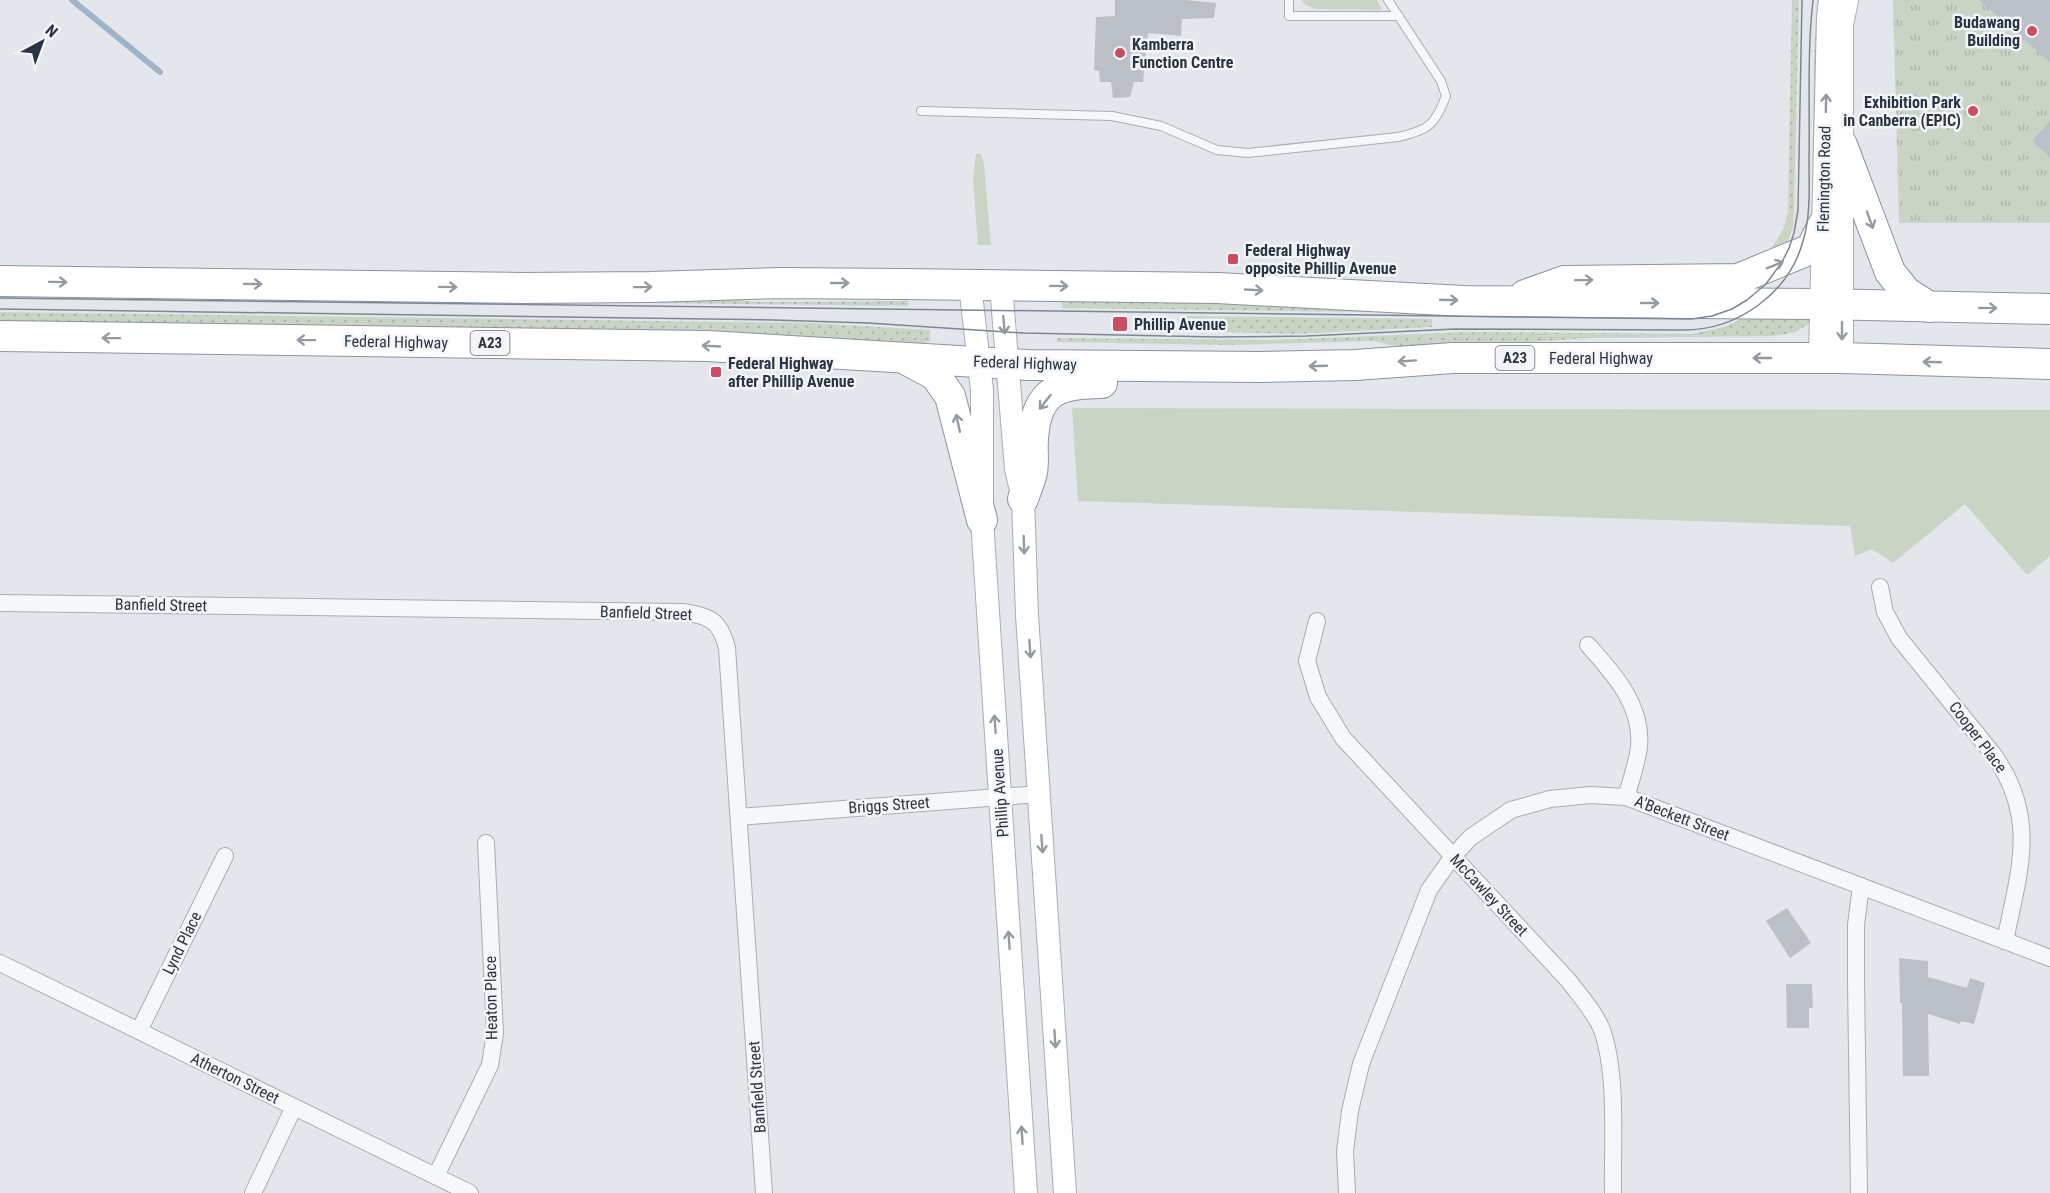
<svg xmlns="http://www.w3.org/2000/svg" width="2050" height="1193" font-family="'Roboto Condensed',sans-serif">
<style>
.grass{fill:#c9d4c5}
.park{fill:url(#park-tufts)}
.garden{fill:url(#garden-dots)}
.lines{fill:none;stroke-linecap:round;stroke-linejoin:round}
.stream{stroke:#a0b4c9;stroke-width:6}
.building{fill:#bbbfc8}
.lane-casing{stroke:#a8adb5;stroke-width:10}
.street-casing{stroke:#a8adb5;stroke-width:18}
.secondary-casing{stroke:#a8adb5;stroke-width:24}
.highway-casing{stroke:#8b94a1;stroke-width:32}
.lane{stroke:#f6f7f9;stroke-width:8}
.street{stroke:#f6f7f9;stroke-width:16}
.secondary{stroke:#fff;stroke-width:22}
.highway{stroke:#fff;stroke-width:30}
.tram{stroke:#7d8694;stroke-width:1.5}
.oneway{stroke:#959aa1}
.poi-dot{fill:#ca4e60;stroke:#f3f5f8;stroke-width:2}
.labels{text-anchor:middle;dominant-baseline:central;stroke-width:5;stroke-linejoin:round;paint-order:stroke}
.shield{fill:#f3f5f8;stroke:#676e79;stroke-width:1.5}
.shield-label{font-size:15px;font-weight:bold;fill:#2b3443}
.poi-label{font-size:16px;font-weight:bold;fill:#2b3443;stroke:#f3f5f8;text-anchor:start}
.street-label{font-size:16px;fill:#2b3443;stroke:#f3f5f8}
</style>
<defs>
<pattern id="park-tufts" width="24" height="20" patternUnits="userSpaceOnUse" patternTransform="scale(1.5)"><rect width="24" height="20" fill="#c9d4c5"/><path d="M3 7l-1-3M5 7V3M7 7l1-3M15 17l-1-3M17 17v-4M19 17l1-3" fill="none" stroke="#adb7aa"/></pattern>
<pattern id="garden-dots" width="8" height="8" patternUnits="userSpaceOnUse" patternTransform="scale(1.5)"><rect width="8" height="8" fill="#c9d4c5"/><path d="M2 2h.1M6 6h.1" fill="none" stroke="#adb7aa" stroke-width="1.8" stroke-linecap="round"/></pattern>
</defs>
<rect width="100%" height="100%" fill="#e3e6eb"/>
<g class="grass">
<polygon points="1301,0 1377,0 1382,10 1316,9 1306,5"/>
<polygon points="976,154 981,154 984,165 991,245 978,245 973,179"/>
<polygon points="1788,211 1794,212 1793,226 1786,248 1767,255 1784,228"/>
<polygon points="1072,408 2050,410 2050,556 2027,575 1965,504 1893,563 1872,549 1855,556 1850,526 1078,501"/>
</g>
<polygon class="park" points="1893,0 2050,0 2050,223 1899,223"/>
<g class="garden">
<polygon points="1792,0 1799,0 1794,212 1788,211"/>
<polygon points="1817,0 1822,0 1819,193 1812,193 1814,55"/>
<polygon points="685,294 758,302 895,301 908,301 908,306 476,301"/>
<polygon points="1087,295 1429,313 1062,308 1062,299"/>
<polygon points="0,312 810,323 930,330 930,341 911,346 0,322"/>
<polygon points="1811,315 1812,322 1795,332 1775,336 1592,338 1411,349 1373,341 1229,345 1057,342 1057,338 1275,340 1469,332 1691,334 1724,327 1746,317"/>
<polygon points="1181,316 1432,319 1432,327 1295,334 1181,331"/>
</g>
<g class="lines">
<polyline class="stream" points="72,0 160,72"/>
</g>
<g class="building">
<polygon points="1115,0 1185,0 1216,3 1214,18 1182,19 1181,36 1148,33 1143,82 1134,82 1130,97 1113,98 1111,82 1100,82 1099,71 1094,70 1096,17 1115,16"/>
<polygon points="1979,0 2050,0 2050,62"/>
<polygon points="2050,121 2050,157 2032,141"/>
<polygon points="1787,908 1811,943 1790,958 1766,921"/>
<polygon points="1899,958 1928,961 1928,977 1967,988 1970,978 1985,983 1974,1024 1961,1021 1960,1024 1928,1014 1929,1076 1903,1076 1902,1003 1900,1003"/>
<polygon points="1786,984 1812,984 1813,1008 1809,1008 1809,1028 1787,1028"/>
</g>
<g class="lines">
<defs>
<g id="lane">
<polyline points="1289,0 1289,16 1399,16"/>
<path d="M921,111L1112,116L1161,126L1217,150L1248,153L1398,137C1429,130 1435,125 1446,96L1441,81L1388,0"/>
</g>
<g id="street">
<path d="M1880,587L1885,612L1899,638L1993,754C2039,818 2019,871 2005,941"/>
<path d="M0,603L683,612C711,616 720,621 727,648L764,1193"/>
<path d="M1317,621L1307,661L1318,697L1343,738L1568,980C1580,996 1595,1012 1602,1030C1618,1075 1612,1145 1613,1193"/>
<path d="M1588,645C1613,673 1643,705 1639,747C1637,763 1631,781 1626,797"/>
<polyline points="739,817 1039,794"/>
<polyline points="0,963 470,1193"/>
<polyline points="139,1031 225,856"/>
<polyline points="436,1176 490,1065 495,1033 486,843"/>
<polyline points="253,1193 294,1107"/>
<polyline points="1347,1193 1345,1151 1350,1111 1361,1064 1429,890 1453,856 1471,837 1511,810 1550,799 1590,795 1626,797 2050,958"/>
<polyline points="1859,1193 1856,981 1856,925 1861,886"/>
</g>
<g id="secondary">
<polyline points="970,285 982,390 982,520 1026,1193"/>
<polyline points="1001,286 1016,469 1023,499 1027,615 1065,1193"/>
<polyline points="1820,358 1828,18 1830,0"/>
<polyline points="1842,358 1842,25 1847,0"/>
</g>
<g id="highway">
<polyline points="1842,145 1890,272 1906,292 1929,307"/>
<polyline points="0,281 521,288 650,287 781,283 902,284 1217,288 1464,301 1821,304 2050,309"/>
<polyline points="1525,295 1564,281 1738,279 1811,249 1823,225"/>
<polyline points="0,336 707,346 1027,365 1260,367 1355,365 1453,358 1842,358 2050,364"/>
<polyline points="907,360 935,375 950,396 982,520"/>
<path d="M1023,499C1026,490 1030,481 1032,472C1034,462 1032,450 1033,439C1036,390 1059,383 1102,383"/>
</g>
</defs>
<use href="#lane" class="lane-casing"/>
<use href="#street" class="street-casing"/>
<use href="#secondary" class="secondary-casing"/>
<use href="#highway" class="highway-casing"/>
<use href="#lane" class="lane"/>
<use href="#street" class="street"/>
<use href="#secondary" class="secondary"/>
<use href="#highway" class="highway"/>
<g class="tram">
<polyline points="0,298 1692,319 1712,316 1732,309 1747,300 1766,284 1782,262 1789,248 1794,233 1798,210 1802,0"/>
<path d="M0,309L773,320L868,323L1023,333L1216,337L1307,336L1455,329L1684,330C1738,330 1789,293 1803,241C1811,215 1809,186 1809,159C1810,107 1807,52 1813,0"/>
</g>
</g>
<defs><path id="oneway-shaft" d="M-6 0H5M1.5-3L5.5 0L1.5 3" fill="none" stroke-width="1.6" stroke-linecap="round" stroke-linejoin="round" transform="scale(1.5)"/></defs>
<g class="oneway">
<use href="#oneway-shaft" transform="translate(1826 103) rotate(-89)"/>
<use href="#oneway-shaft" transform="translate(1870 220) rotate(70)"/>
<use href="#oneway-shaft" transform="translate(1775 265) rotate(-22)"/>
<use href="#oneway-shaft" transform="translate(1584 280) rotate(-1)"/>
<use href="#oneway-shaft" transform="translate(58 282) rotate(1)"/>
<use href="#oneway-shaft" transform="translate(840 283)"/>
<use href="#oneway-shaft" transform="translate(253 284) rotate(1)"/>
<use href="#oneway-shaft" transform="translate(1059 286) rotate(1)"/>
<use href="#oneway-shaft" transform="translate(448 287) rotate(1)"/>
<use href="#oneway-shaft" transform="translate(643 287) rotate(-1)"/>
<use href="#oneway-shaft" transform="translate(1254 290) rotate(3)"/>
<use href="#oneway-shaft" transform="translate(1449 300) rotate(2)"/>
<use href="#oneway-shaft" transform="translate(1650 303)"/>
<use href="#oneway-shaft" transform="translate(1988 308) rotate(1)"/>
<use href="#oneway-shaft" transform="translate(1004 325) rotate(85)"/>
<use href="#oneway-shaft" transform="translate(1842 331) rotate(90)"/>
<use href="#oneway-shaft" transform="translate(111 338) rotate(-179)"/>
<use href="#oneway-shaft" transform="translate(306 340) rotate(-179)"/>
<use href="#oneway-shaft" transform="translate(711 346) rotate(-177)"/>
<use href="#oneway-shaft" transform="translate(1762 358) rotate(180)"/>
<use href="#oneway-shaft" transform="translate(1407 361) rotate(176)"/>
<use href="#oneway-shaft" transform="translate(1932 362) rotate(-178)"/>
<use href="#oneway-shaft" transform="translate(1318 366) rotate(178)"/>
<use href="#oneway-shaft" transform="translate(1045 402) rotate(128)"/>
<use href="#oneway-shaft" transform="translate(958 423) rotate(-102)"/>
<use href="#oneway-shaft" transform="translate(1024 545) rotate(88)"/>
<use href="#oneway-shaft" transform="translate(1030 649) rotate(86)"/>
<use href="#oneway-shaft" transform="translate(995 724) rotate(-94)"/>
<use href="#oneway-shaft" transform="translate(1042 844) rotate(86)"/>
<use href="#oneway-shaft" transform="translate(1009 940) rotate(-94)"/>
<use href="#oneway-shaft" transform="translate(1055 1039) rotate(86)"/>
<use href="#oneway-shaft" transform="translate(1022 1135) rotate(-94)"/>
</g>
<g class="poi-dot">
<circle cx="2032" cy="31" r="6"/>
<circle cx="1120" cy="53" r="6"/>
<circle cx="1973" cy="111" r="6"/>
<rect x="1227" y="253" width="12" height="12" rx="3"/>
<rect x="1112" y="316" width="16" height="16" rx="3"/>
<rect x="710" y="366" width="12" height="12" rx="3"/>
</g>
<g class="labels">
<g class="shield">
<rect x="470.5" y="331" width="39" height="24" rx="4.5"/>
<rect x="1495.5" y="346" width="39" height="24" rx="4.5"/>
</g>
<g class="shield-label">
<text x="490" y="343">A23</text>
<text x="1515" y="358">A23</text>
</g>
<g class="poi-label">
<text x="2020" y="22" text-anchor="end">Budawang<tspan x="2020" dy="18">Building</tspan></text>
<text x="1132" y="44">Kamberra<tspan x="1132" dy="18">Function Centre</tspan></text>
<text x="1961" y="102" text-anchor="end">Exhibition Park<tspan x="1961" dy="18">in Canberra (EPIC)</tspan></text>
<text x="1245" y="250">Federal Highway<tspan x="1245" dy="18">opposite Phillip Avenue</tspan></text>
<text x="1134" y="324">Phillip Avenue</text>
<text x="728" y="363">Federal Highway<tspan x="728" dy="18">after Phillip Avenue</tspan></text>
</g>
<g class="street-label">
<text transform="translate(1824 179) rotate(-89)">Flemington Road</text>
<text transform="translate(396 342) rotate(1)">Federal Highway</text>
<text x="1601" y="358">Federal Highway</text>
<text transform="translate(1025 363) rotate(2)">Federal Highway</text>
<text transform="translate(161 605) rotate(1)">Banfield Street</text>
<text transform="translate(646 613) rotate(2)">Banfield Street</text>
<text transform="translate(1978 737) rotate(53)">Cooper Place</text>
<text transform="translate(1000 793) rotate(-94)">Phillip Avenue</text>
<text transform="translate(889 805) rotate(-4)">Briggs Street</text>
<text transform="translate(1682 818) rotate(21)">A'Beckett Street</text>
<text transform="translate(1489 895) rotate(47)">McCawley Street</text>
<text transform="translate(182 943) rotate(-64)">Lynd Place</text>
<text transform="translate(491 998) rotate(-91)">Heaton Place</text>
<text transform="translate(235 1078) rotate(26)">Atherton Street</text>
<text transform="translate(757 1087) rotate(-94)">Banfield Street</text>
</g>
</g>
<g transform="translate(42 42) rotate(41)" stroke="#f3f5f8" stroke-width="4.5" paint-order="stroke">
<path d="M0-4.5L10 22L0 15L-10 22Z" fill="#2b3443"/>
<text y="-9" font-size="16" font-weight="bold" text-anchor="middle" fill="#2b3443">N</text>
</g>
</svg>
